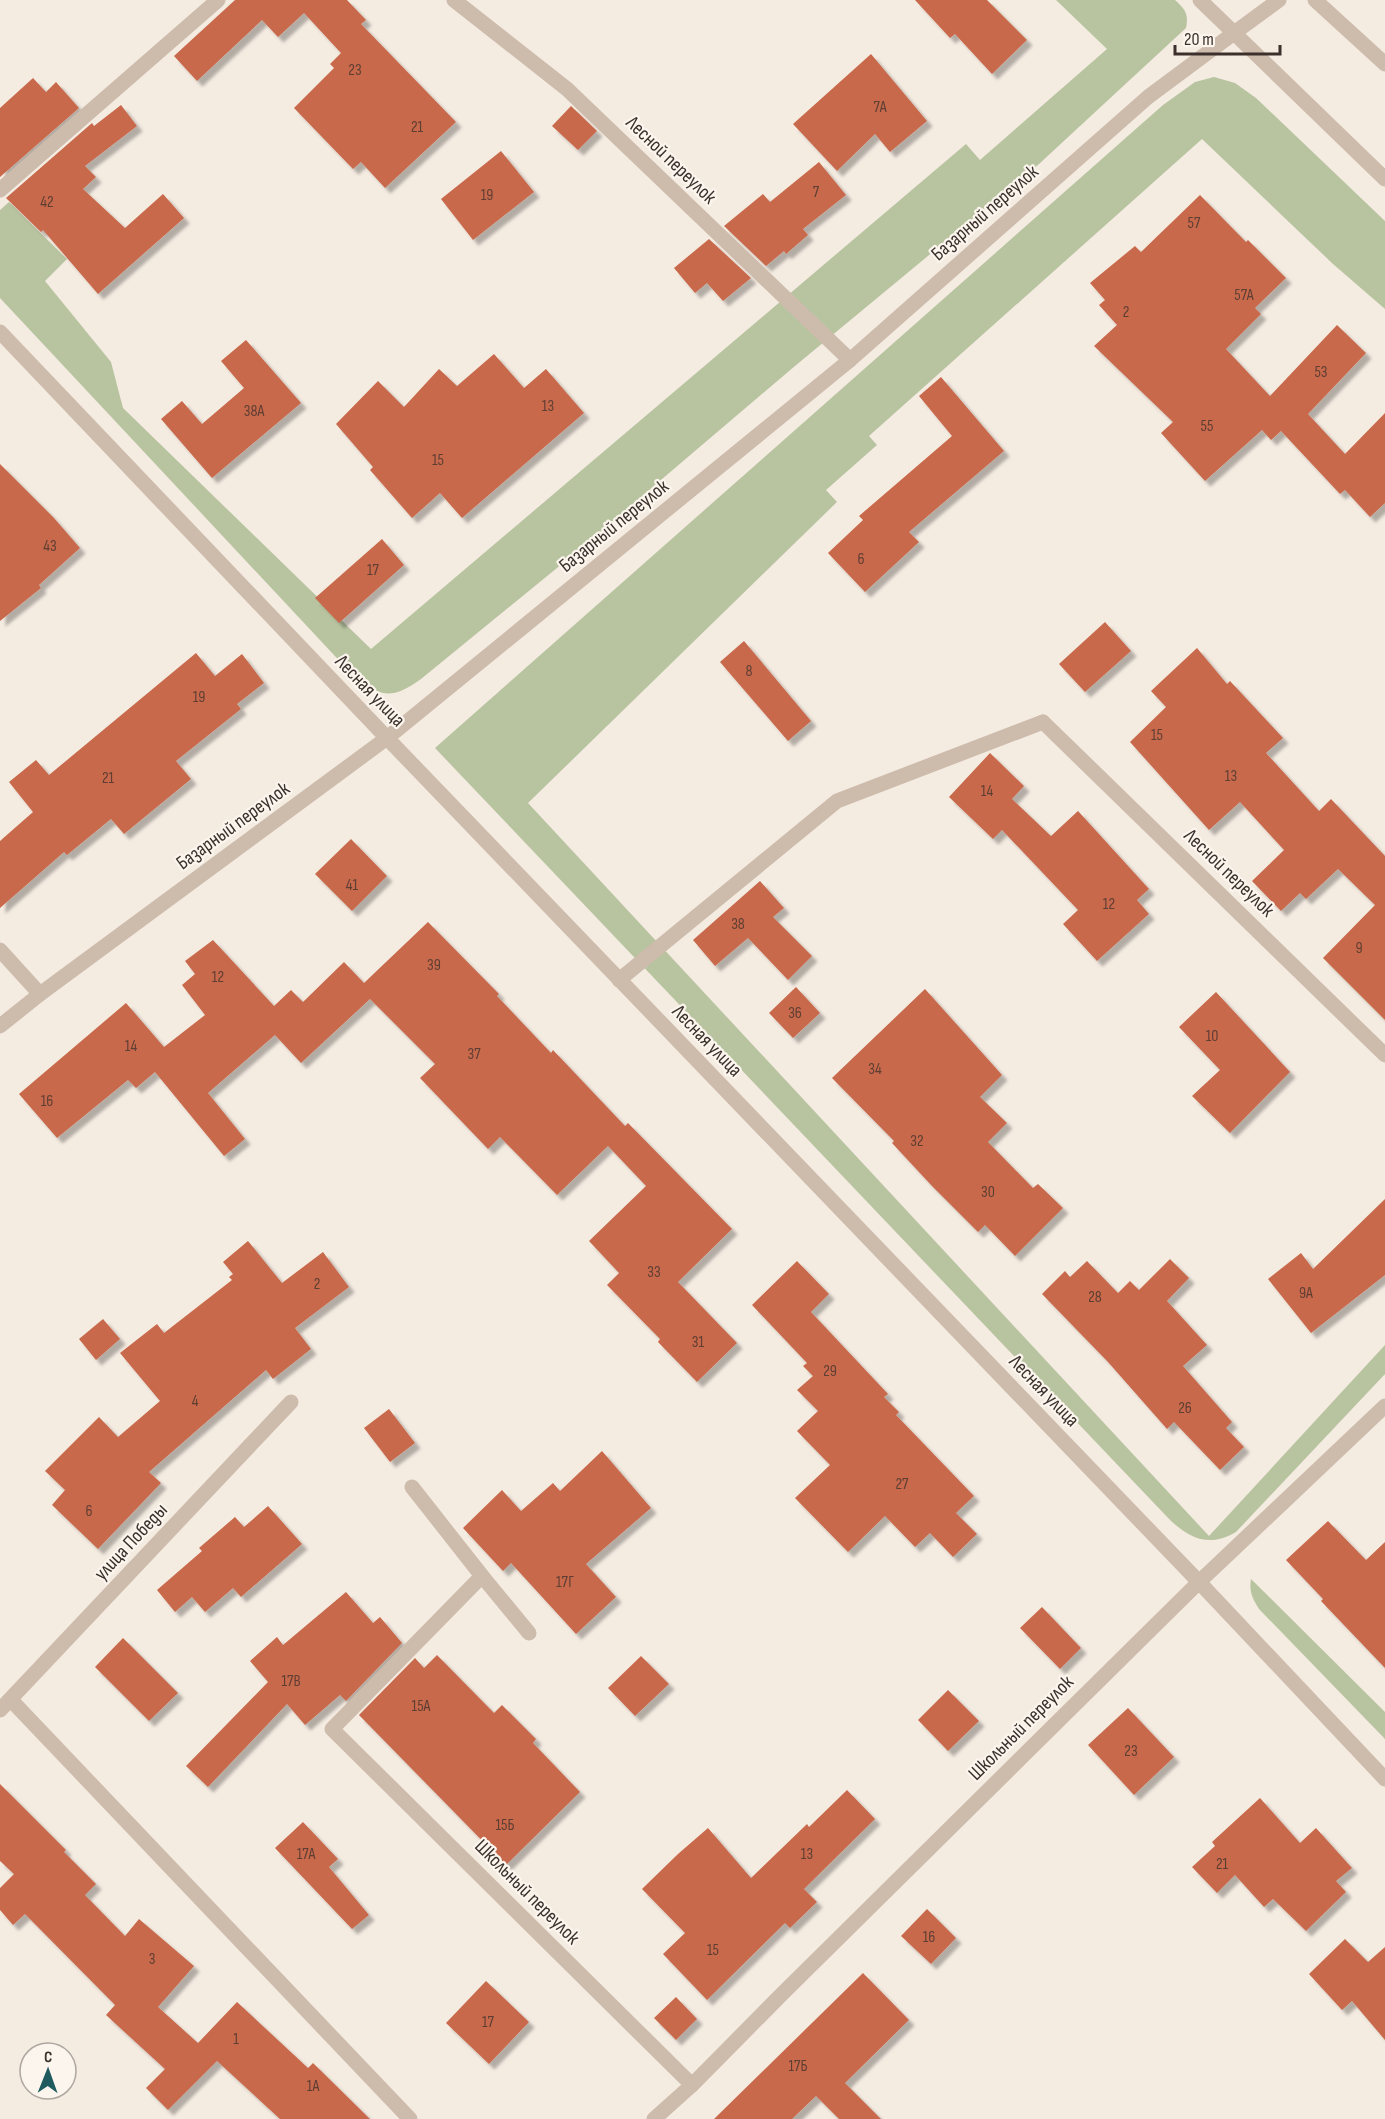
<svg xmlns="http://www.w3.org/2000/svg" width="1385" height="2119" font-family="'Sofia Sans Condensed',sans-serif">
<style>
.green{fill:#b8c4a0}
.building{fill:#c8694b;filter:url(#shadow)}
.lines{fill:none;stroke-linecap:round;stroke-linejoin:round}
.lane{stroke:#cdbbac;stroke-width:15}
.street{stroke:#cdbbac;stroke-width:15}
.labels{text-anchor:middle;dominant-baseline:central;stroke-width:4.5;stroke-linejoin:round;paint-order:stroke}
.number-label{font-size:16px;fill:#5e3e33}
.street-label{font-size:20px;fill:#3b302b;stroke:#fbf5ee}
</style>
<defs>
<filter id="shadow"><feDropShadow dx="5.5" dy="5.5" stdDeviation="1.5" flood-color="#0004"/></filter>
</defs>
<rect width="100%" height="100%" fill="#f4ebe1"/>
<g class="green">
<path d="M1056,0H1175C1185,9 1189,14 1186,28L1039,164L795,366L568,559L421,679C387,704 376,694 348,670L0,298V210L9,202L67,259L45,281L111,362L123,408L371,649L966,144L980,160L1107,49Z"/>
<path d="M1214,77L1235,83L1256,98L1385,221V309L1333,264L1202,139L869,436L877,445L826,490L837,502L528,803L1209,1536L1385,1345V1374L1236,1532C1210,1547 1192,1540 1171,1521L435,748L1163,105L1195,82Z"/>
<path d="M1251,1579L1385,1712V1739L1259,1609C1252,1598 1249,1591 1251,1579Z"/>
</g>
<g class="building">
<polygon points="235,0 347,0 366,20 361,24 456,122 385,188 361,162 353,169 294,108 334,68 330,64 341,53 304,13 278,37 262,20 197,81 174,56"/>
<polygon points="915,0 987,0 1027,40 992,74 955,34 950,38"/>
<polygon points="871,54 927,121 890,152 875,134 837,171 793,124"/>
<polygon points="33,78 46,92 56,82 79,108 0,177 0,108"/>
<polygon points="121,105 137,126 85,166 96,177 83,189 125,228 163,194 184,218 98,294 43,230 41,232 6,198 92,123 94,126"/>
<polygon points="571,106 597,131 578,150 552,126"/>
<polygon points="501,151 534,192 473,240 441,199"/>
<polygon points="819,162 846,195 803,229 808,235 786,254 784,251 766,266 724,226 763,194 770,202"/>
<polygon points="1200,195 1246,242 1248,240 1286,278 1255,308 1261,314 1226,349 1270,396 1337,325 1366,353 1308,414 1345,454 1385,413 1385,503 1370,517 1345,490 1340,494 1281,431 1271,440 1262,430 1205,481 1161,433 1173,422 1094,346 1117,325 1099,305 1105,300 1090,283 1135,246 1141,252"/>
<polygon points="709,239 751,278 723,301 707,283 695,293 674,268"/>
<polygon points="246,340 301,403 212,478 161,419 182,401 202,424 244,388 221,361"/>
<polygon points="494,354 524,388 546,369 584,413 462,518 440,493 412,518 370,470 373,467 336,424 378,381 404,407 439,369 457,386"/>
<polygon points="941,377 1004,451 909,532 919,542 865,592 828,553 863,520 859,516 952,436 919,396"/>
<polygon points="0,464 54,518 80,548 39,585 41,588 0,621"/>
<polygon points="382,539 404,565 339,623 315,598"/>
<polygon points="1105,622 1131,651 1085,692 1059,664"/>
<polygon points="744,641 811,721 788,741 720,662"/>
<polygon points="1197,648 1227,684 1230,681 1283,738 1266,753 1319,811 1331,799 1385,856 1385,1020 1323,958 1375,905 1338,869 1306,899 1300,893 1281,911 1252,881 1284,850 1240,802 1209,830 1130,742 1166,707 1151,691"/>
<polygon points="196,653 215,676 242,654 264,683 237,704 241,709 176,761 191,779 124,834 111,819 67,855 64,852 0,908 0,841 33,812 9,782 36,760 49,775"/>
<polygon points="990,753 1024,786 1012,799 1051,836 1078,811 1149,889 1137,900 1149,914 1097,961 1063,924 1078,910 1002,830 993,839 949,797"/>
<polygon points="351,839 387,876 352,911 315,874"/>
<polygon points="760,881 784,908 773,917 812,956 788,980 748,938 715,966 693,940"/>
<polygon points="428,922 499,994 497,996 551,1053 553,1050 625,1126 628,1123 732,1229 678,1282 737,1343 697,1382 658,1342 660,1339 607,1285 619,1273 589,1241 646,1186 608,1146 557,1195 500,1137 488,1149 420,1078 435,1064 370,999 301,1063 275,1035 208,1093 245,1139 224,1156 155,1072 136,1088 128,1080 57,1138 19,1094 126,1003 164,1047 205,1015 182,985 195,974 185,961 213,940 274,1006 291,990 303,1002 344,962 364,983"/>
<polygon points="796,987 820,1013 793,1038 769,1013"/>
<polygon points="925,989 1002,1075 980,1097 1007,1123 988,1142 1033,1188 1038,1184 1063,1208 1015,1256 985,1225 978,1232 932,1186 892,1143 894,1141 832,1078"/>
<polygon points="1216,992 1290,1072 1230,1133 1192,1096 1220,1070 1179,1027"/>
<polygon points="1385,1199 1385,1275 1311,1333 1268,1279 1301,1253 1313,1269"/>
<polygon points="248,1241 282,1283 323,1252 349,1287 295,1328 311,1349 273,1379 266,1370 149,1472 161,1483 98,1549 52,1505 65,1490 45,1471 99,1417 118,1437 160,1401 120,1353 157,1324 164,1333 232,1280 229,1277 233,1274 223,1262"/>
<polygon points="1170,1259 1189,1278 1167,1301 1207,1345 1183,1366 1232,1422 1226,1428 1244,1447 1220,1470 1174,1422 1167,1429 1108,1362 1042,1294 1065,1271 1070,1277 1087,1261 1118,1293 1130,1281 1139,1290"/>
<polygon points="797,1261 829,1294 811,1312 888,1394 884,1397 899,1412 896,1415 974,1496 956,1513 977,1534 953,1557 930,1533 915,1547 885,1516 848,1552 795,1498 830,1465 797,1431 818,1411 797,1390 813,1376 803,1366 807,1363 752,1305"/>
<polygon points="103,1319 120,1339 96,1360 79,1339"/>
<polygon points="389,1409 415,1443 390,1462 364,1428"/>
<polygon points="602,1451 651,1508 586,1564 616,1597 576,1634 511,1563 503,1571 463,1528 502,1490 521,1511 553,1483 560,1491"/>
<polygon points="268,1506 302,1544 241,1597 233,1588 205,1612 192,1597 175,1612 157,1590 202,1551 199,1548 235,1517 244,1527"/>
<polygon points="1328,1521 1366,1560 1385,1542 1385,1668 1321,1601 1323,1599 1286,1560"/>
<polygon points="346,1592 373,1623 380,1617 402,1643 346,1701 340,1695 305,1725 287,1704 208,1787 186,1766 268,1682 250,1661 277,1637 283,1645"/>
<polygon points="1042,1607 1081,1648 1060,1669 1020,1628"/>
<polygon points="123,1638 178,1693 149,1721 95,1667"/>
<polygon points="437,1655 494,1713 502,1705 536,1739 533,1743 580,1792 506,1865 359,1715 415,1658 424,1668"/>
<polygon points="641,1656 669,1684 635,1716 608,1688"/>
<polygon points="948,1690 979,1721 948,1751 918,1720"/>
<polygon points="1128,1708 1174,1757 1134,1795 1088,1745"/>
<polygon points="0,1784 66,1850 64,1852 96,1884 85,1895 125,1936 139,1919 194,1966 158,2007 198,2043 237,2002 308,2068 313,2063 370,2119 280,2119 217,2061 168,2110 146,2088 165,2069 106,2015 115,2005 25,1914 13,1925 0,1910 0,1888 14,1874 0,1861"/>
<polygon points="847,1790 875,1819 804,1889 817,1902 790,1928 785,1923 707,2000 663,1954 685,1933 642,1889 678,1854 708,1828 751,1878 807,1824 809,1827"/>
<polygon points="1260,1798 1300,1843 1316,1828 1352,1868 1336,1881 1346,1892 1306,1931 1273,1899 1264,1907 1235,1875 1217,1893 1192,1867 1215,1846 1212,1842"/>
<polygon points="303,1822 338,1859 329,1867 369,1915 352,1929 275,1848"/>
<polygon points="927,1909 956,1938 931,1964 901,1936"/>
<polygon points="1345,1939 1368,1962 1385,1947 1385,2040 1352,2001 1342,2010 1309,1974"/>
<polygon points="863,1973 909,2020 845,2083 881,2119 839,2119 816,2096 792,2119 714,2119"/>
<polygon points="486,1981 529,2022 489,2064 446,2023"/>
<polygon points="676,1997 697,2019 676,2040 654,2018"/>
</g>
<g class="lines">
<g class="lane">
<polyline points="1315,0 1385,64"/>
<polyline points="1234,33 1279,0"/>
<polyline points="0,190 218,0"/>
<polyline points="619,980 837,801 1043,722"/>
<polyline points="412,1487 482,1576 529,1633"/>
<polyline points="482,1576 332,1729 692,2085"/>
</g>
<g class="street">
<polyline points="454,0 567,89 850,360"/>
<polyline points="1200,0 1385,179"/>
<polyline points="0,332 387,738 1199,1582 1385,1779"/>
<polyline points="1043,722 1385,1055"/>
<polyline points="0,950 40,994"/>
<polyline points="0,1026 40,994 387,738 850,360 1148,97 1234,33"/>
<polyline points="11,1700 410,2119"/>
<polyline points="0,1710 291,1402"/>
<polyline points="654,2119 692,2085 782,1994 1199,1582 1385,1406"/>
</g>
</g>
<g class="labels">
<g class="number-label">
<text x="355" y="70">23</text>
<text x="880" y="107">7А</text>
<text x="417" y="127">21</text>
<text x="816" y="192">7</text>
<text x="487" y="195">19</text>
<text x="47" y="202">42</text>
<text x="1194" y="223">57</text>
<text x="1244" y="295">57А</text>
<text x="1126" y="312">2</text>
<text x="1321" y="372">53</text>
<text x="548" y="406">13</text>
<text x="254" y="411">38А</text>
<text x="1207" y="426">55</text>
<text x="438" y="460">15</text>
<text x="50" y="546">43</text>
<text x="861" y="559">6</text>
<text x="373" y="570">17</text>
<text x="749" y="671">8</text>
<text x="199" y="697">19</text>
<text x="1157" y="735">15</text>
<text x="1231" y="776">13</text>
<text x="108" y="778">21</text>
<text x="987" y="791">14</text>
<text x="352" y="885">41</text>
<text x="1109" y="904">12</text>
<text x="738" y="924">38</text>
<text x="1359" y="948">9</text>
<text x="434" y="965">39</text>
<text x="218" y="977">12</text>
<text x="795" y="1013">36</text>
<text x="1212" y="1036">10</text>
<text x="131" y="1046">14</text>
<text x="474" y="1054">37</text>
<text x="875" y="1069">34</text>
<text x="47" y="1101">16</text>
<text x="917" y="1141">32</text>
<text x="988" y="1192">30</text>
<text x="654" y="1272">33</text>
<text x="317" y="1284">2</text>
<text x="1306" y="1293">9А</text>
<text x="1095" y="1297">28</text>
<text x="698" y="1342">31</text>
<text x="830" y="1371">29</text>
<text x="195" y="1401">4</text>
<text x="1185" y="1408">26</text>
<text x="902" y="1484">27</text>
<text x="89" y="1511">6</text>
<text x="565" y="1582">17Г</text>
<text x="291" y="1681">17В</text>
<text x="421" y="1706">15А</text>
<text x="1131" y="1751">23</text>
<text x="505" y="1825">15Б</text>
<text x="306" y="1854">17А</text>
<text x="807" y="1854">13</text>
<text x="1222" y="1864">21</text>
<text x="929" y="1937">16</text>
<text x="713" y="1950">15</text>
<text x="152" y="1959">3</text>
<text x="488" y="2022">17</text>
<text x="236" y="2039">1</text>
<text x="798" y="2066">17Б</text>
<text x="313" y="2086">1А</text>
</g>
<g class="street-label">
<text transform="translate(671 160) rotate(44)">Лесной переулок</text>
<text transform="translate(985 213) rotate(-41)">Базарный переулок</text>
<text transform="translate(614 526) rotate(-39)">Базарный переулок</text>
<text transform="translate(370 691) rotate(46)">Лесная улица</text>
<text transform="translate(233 826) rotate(-36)">Базарный переулок</text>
<text transform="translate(1229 873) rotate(44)">Лесной переулок</text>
<text transform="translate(707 1041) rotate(46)">Лесная улица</text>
<text transform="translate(1044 1391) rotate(46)">Лесная улица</text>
<text transform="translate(131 1542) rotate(-47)">улица Победы</text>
<text transform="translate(1021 1728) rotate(-45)">Школьный переулок</text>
<text transform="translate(527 1892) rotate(45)">Школьный переулок</text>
</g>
</g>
<g transform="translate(48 2071) rotate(1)"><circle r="28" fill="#fbf5ee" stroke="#aea6a0" stroke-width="1.5"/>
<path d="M0-4.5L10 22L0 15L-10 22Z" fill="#1f5a5e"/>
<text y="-9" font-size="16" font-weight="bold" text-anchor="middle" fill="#3b302b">С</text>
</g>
<path d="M1175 45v9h105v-9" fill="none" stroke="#3b302b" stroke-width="3"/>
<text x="1184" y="45" font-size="18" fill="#3b302b" stroke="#fbf5ee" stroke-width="4.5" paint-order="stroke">20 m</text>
</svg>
